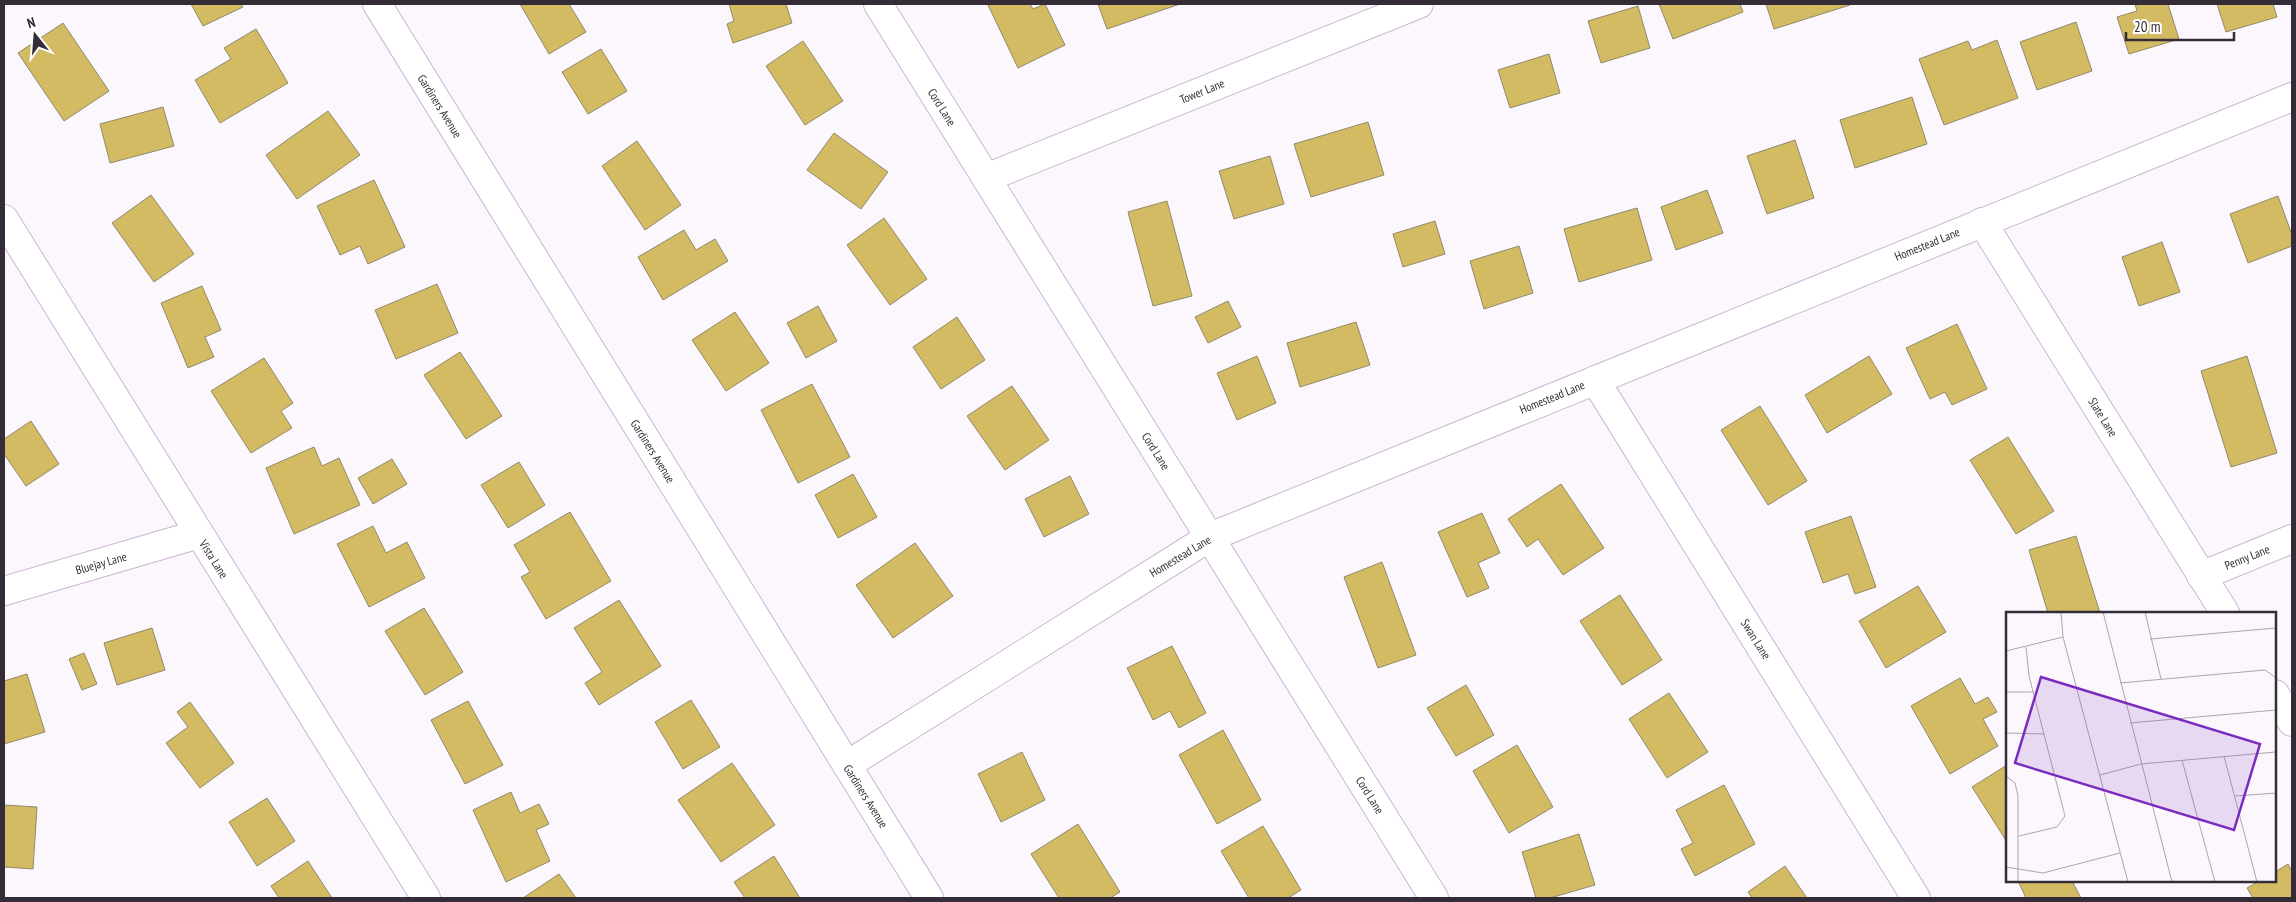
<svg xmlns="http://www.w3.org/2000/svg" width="2296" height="902" font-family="'PT Sans Narrow',sans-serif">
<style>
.building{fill:#d2bb63;stroke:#92896a}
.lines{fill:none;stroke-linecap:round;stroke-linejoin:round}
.minor-casing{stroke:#cbb6d3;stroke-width:30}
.secondary-casing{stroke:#cbb6d3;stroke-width:30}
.minor{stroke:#fff;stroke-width:28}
.secondary{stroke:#fff;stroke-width:28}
.labels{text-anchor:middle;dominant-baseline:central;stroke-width:4;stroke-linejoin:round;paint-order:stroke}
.street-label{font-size:12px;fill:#342c37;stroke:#fff}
.inset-road{fill:none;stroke:#aca6ae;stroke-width:1}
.view{fill:#7b2cbf;fill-opacity:0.15;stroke:#7b2cbf;stroke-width:2.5}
.inset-edge{fill:none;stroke:#342c37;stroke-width:2.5}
</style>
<rect width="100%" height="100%" fill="#fcf7fd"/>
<g class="building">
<polygon points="191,4 241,4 243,7 203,26"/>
<polygon points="520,4 569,4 586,32 549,54"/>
<polygon points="729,4 786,4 792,23 733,43 727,24 734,21"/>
<polygon points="991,4 1030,4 1033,9 1045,4 1065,45 1018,68 988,5"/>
<polygon points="1098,4 1180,4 1107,29"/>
<polygon points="1659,4 1740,4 1743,12 1673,39"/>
<polygon points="1766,4 1849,4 1850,5 1774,29"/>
<polygon points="2135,4 2168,4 2179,39 2129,54 2117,17 2137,11"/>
<polygon points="2217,4 2273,4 2277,17 2226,32"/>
<polygon points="1638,6 1650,48 1601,63 1588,21"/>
<polygon points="2076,22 2092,71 2037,90 2020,42"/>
<polygon points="63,23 109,91 64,121 18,53"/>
<polygon points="256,29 288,83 220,123 195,80 231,59 224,48"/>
<polygon points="1997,40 2018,98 1944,125 1919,59 1968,41 1972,50"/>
<polygon points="803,41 843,101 805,125 766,66"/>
<polygon points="601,49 627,91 588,114 562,72"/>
<polygon points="1549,54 1560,93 1510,108 1498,70"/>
<polygon points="1912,97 1927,144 1855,168 1840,120"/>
<polygon points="163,107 174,146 110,163 100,124"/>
<polygon points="328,111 360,155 297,199 266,155"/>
<polygon points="1368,122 1384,175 1311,197 1294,144"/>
<polygon points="834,133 888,172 861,209 807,170"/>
<polygon points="1795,140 1814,198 1767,214 1747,156"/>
<polygon points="637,141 681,205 645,230 602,166"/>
<polygon points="1270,156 1284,204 1234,219 1219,171"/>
<polygon points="374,180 405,247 368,264 360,246 340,255 317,206"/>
<polygon points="1707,190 1723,233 1676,250 1661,207"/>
<polygon points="151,195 194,254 154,282 112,223"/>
<polygon points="2278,196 2292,235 2292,246 2248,263 2230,214"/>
<polygon points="1167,201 1192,296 1153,306 1128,212"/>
<polygon points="1637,208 1652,260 1579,282 1564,229"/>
<polygon points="884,218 927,279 890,305 847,245"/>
<polygon points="1435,221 1445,254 1403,267 1393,234"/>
<polygon points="684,230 696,250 715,239 728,261 663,300 638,257"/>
<polygon points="2162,242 2180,292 2139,306 2122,257"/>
<polygon points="1519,246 1533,293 1484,309 1470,261"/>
<polygon points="437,284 458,333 396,359 375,310"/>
<polygon points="202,286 221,330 205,337 214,357 188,368 161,303"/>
<polygon points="1228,301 1241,327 1208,343 1195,317"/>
<polygon points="818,306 837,341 806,358 787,323"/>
<polygon points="735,312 769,363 726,391 692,340"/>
<polygon points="957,317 985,360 941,389 913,347"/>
<polygon points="1356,322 1370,365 1300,387 1287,343"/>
<polygon points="1957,324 1987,389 1952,405 1945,392 1930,399 1906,348"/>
<polygon points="460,352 502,416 466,439 424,375"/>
<polygon points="1257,356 1276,403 1237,420 1217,373"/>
<polygon points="1869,356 1892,394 1827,433 1805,395"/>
<polygon points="2247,356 2277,453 2231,467 2201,371"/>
<polygon points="264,358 293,403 281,411 292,428 251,453 211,391"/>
<polygon points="812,384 850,457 798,483 761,410"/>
<polygon points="1012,386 1049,440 1005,470 967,416"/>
<polygon points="1760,406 1807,481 1768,505 1721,430"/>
<polygon points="31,421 59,464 26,486 4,454 4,439"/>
<polygon points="2008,437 2054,511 2016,534 1970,460"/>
<polygon points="314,447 322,466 339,458 360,505 294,534 266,468"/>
<polygon points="392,459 407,484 373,504 358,478"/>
<polygon points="519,462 545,505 508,528 481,485"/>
<polygon points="853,474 877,517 838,538 815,495"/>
<polygon points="1070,476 1089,514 1044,537 1025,499"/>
<polygon points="1561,484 1604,548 1563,575 1538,539 1527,547 1508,519"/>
<polygon points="570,512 611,581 546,619 521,577 530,572 514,545"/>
<polygon points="1482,513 1500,553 1478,563 1489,588 1467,597 1438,532"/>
<polygon points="1851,516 1876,587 1855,594 1848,574 1823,583 1805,532"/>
<polygon points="373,526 386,553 407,542 425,578 369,607 337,544"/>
<polygon points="2076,536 2100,613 2048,613 2029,550"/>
<polygon points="915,543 953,596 893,638 856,585"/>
<polygon points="1382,562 1416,655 1378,668 1344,577"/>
<polygon points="1918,586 1946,632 1886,668 1859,621"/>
<polygon points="1620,595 1662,660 1622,685 1580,621"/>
<polygon points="619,600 661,666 599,705 585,683 602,672 574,628"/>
<polygon points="424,608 463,672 425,695 385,631"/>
<polygon points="152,628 165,670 117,685 104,643"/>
<polygon points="1172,646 1206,713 1179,728 1170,711 1153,720 1127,668"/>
<polygon points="84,653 97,684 82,690 69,659"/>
<polygon points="27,674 45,732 4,744 4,681"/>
<polygon points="1960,678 1975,704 1988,697 1997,712 1983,719 1998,746 1950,774 1911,706"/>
<polygon points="1466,685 1494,735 1456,756 1427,708"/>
<polygon points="1669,693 1708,752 1667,778 1629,719"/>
<polygon points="691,700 720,747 683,769 655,722"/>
<polygon points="468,701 503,765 465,784 431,720"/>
<polygon points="190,702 234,763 200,788 166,743 188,727 177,712"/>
<polygon points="1223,730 1261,800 1217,824 1179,755"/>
<polygon points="1517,745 1553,807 1509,833 1473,771"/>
<polygon points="1022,752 1045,800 1001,822 978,774"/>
<polygon points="732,763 775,825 721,862 678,800"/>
<polygon points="2007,765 2007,842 1972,787"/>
<polygon points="1724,785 1755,844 1695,876 1681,849 1693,843 1676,810"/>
<polygon points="511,792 520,813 539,804 549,824 536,830 550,861 506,882 473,810"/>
<polygon points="267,798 295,841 257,866 229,822"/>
<polygon points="4,805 37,807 33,869 4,867"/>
<polygon points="1078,824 1120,892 1110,898 1059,898 1031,854"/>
<polygon points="1263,826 1301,890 1288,898 1249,898 1221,851"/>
<polygon points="1579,834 1595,885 1550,898 1536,898 1522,852"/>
<polygon points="774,856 800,898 745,898 734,882"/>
<polygon points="308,861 332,898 279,898 271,886"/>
<polygon points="2288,864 2292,871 2292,898 2253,898 2247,888 2259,881 2275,881 2275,872"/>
<polygon points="1785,866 1807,898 1752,898 1748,892"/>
<polygon points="559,874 576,898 523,898"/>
<polygon points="2018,881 2072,881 2081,898 2026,898"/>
</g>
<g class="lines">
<defs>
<g id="minor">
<polyline points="878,4 1434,898"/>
<polyline points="986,178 1419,4"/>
<polyline points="4,219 426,898"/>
<polyline points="1982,222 2225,613"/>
<polyline points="1595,380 1916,898"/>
<polyline points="2201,576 2292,539"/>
<polyline points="4,591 199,534"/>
<polyline points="2275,694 2292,722"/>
<polyline points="847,765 1210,537 2292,97"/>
</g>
<polyline id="secondary" points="377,4 929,898"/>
</defs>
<use href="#minor" class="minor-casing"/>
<use href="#secondary" class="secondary-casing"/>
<use href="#minor" class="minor"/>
<use href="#secondary" class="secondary"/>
</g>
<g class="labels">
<g class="street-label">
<text transform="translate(1202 91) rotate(-22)">Tower Lane</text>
<text transform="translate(440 106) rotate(58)">Gardiners Avenue</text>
<text transform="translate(942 107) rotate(58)">Cord Lane</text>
<text transform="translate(1927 244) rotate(-22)">Homestead Lane</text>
<text transform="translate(1552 397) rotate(-22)">Homestead Lane</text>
<text transform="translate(2103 417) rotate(58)">Slate Lane</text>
<text transform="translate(653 451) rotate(58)">Gardiners Avenue</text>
<text transform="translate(1156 451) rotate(58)">Cord Lane</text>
<text transform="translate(1180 556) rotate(-31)">Homestead Lane</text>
<text transform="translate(2247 557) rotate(-22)">Penny Lane</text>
<text transform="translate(214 559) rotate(58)">Vista Lane</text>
<text transform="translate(101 563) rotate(-16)">Bluejay Lane</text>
<text transform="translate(1756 639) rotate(58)">Swan Lane</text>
<text transform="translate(1370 795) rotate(58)">Cord Lane</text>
<text transform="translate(866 796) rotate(58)">Gardiners Avenue</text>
</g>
</g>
<g transform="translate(2006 612)">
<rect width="270" height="270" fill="#fcf7fd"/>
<path class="inset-road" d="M55,0L57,25L122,270M97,0L166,270M139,0L155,67M144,27L270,16M0,39L57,25M114,71L259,58L270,66M0,80H28M124,111L270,98M0,121L38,122M218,144L251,270M176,148L209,270M94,163L135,152L270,140M0,164L9,171L12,184V270M229,184L270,181M13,224L51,215L59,204L23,64L20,35M0,255L37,261L114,241"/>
<path class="view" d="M35,65L254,132L228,218L9,151Z"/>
<rect width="270" height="270" class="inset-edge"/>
</g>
<rect width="2296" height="902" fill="none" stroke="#342c37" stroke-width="10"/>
<g transform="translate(35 35) rotate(343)" stroke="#ffffff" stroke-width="4" paint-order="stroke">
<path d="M0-4L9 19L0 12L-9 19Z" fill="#342c37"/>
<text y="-8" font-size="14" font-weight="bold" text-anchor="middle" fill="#342c37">N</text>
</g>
<path d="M2126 32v8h108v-8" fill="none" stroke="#342c37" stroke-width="2.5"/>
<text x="2134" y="32" font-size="15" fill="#342c37" stroke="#ffffff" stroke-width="4" paint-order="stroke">20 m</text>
</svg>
